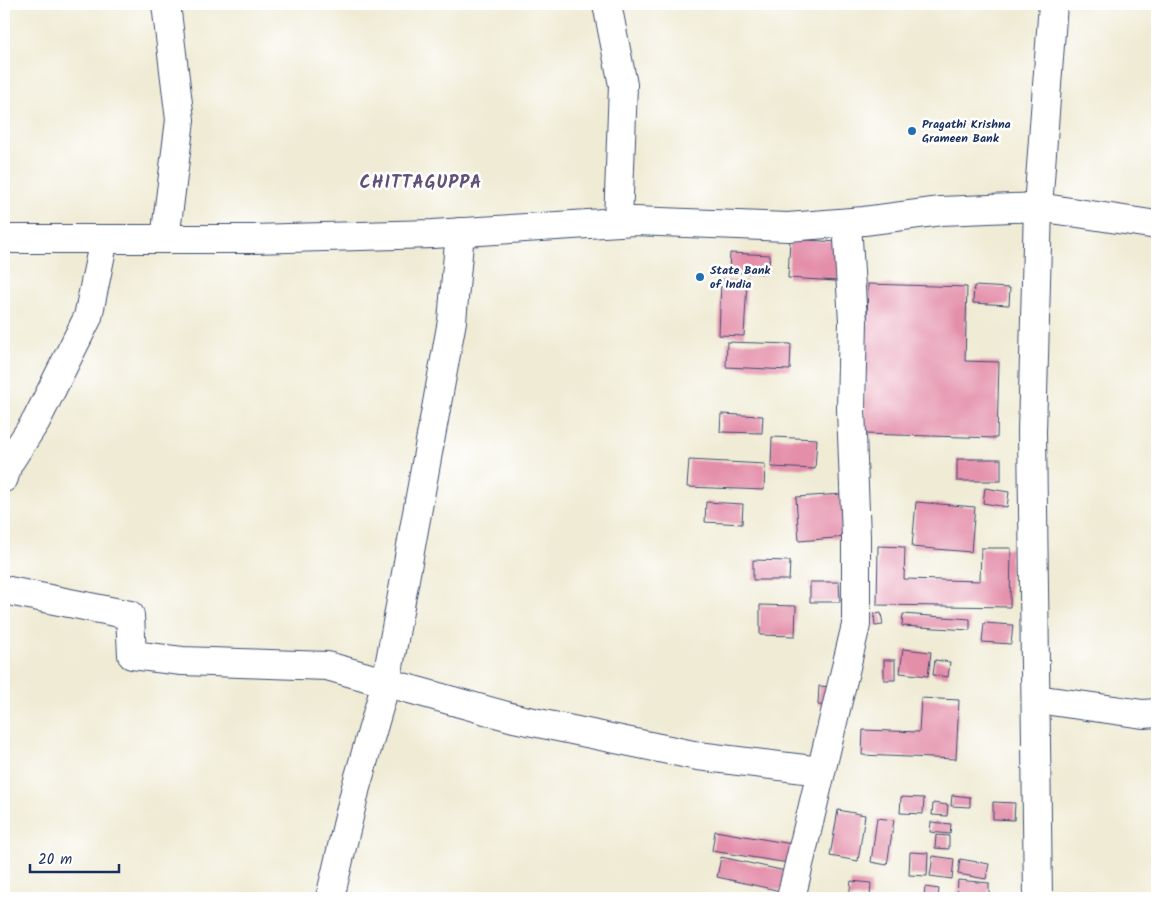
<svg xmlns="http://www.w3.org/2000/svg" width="1161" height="902" font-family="Kalam,sans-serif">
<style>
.building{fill:#e48faa}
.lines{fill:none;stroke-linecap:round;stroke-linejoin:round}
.minor-casing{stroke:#3b4b70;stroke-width:30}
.tertiary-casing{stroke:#3b4b70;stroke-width:30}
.minor{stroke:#fff;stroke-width:28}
.tertiary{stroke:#fff;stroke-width:28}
.poi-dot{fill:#1f6fb2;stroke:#fff;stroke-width:2}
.labels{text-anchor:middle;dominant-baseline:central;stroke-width:5;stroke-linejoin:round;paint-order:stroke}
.poi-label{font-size:12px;font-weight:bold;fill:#1b2f5e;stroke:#fff;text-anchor:start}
.district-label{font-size:18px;font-weight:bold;letter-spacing:1px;fill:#615179;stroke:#fff}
</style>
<rect width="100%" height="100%" fill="#fff"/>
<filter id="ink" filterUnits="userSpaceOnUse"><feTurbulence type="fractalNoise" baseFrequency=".02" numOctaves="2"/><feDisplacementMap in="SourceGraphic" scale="10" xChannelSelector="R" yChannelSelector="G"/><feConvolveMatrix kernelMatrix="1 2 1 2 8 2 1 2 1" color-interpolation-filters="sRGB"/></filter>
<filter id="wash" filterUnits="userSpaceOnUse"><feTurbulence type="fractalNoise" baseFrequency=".0096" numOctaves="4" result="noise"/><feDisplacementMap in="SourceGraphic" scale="20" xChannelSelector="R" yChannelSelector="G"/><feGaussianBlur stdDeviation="1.12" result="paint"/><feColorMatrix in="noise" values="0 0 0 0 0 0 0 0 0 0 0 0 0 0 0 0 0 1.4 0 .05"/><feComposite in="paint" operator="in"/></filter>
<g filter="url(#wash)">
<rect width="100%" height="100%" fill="#efebd4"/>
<g id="blocks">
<g class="building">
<polygon points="790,239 838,242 837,281 788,278"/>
<polygon points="730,253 770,255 768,274 729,272"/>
<polygon points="721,280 747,281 744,336 719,335"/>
<polygon points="868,284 967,287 965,361 999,362 997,438 864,434"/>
<polygon points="974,286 1010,288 1009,305 973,303"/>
<polygon points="727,342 791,344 790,370 726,367"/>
<polygon points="721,414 763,416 762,433 720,432"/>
<polygon points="772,437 817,439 815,469 771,467"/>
<rect x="957" y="459" width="44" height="22"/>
<polygon points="689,460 765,464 764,490 687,487"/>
<polygon points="985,488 1009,492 1007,507 983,503"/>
<polygon points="843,494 846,537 799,541 796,497"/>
<polygon points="706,502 743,504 742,524 705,522"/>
<polygon points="916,502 975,507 971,552 912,547"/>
<polygon points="878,546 905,547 904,579 980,581 981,548 1011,548 1010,607 877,605"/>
<polygon points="753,560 790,561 789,580 753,580"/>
<polygon points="810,582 839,582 840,602 810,602"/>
<polygon points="760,605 796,606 795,636 760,635"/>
<polygon points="881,613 883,625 875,626 874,614"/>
<polygon points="903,614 970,619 970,630 902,626"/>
<polygon points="984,623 1013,625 1011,644 982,642"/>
<polygon points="903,649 931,652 928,676 900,673"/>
<rect x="884" y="660" width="11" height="20"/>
<polygon points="935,660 950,662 948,677 933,675"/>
<polygon points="819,686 834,687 833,706 818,705"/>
<polygon points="921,698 959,700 956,759 862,755 863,730 919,732"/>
<polygon points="952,795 970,797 970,807 951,806"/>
<polygon points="901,797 924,798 923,814 900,813"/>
<polygon points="993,802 1015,803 1014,820 993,819"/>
<polygon points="933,803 948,805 947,816 932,815"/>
<polygon points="838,810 865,815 858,861 830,856"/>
<polygon points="877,818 894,820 887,865 871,862"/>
<polygon points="931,822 951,824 950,834 930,832"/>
<polygon points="715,831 798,845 795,864 712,851"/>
<polygon points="936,835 949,836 949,849 935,848"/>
<polygon points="910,852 928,853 927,876 909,875"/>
<polygon points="933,856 954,859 952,879 930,876"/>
<polygon points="721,857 795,873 790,893 717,877"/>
<polygon points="960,859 989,864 986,879 958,874"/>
<polygon points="958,880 989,883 989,898 957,896"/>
<polygon points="851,881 871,883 870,898 849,898"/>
<polygon points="925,887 939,889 938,898 924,898"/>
</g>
</g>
</g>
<g filter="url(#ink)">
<use href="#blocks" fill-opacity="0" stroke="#3b4b70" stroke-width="1"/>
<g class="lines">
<defs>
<g id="minor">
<polyline points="607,4 623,85 618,222"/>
<polyline points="4,239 252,239 433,234 635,221 788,227 864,221 941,211 1038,207 1157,225"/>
<polyline points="165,239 180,120 166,4"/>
<polyline points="4,478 8,464 36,421 88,317 104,239"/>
<polyline points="4,590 130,615 132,655 182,661 327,666 514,718 698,756 821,771"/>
<polyline points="1036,699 1143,714 1157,713"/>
<polyline points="330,898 356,787 386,683 452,321 460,232"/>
<polyline points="791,898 856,625 856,537 851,409 853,321 847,223"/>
</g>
<polyline id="tertiary" points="1038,898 1032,432 1038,207 1053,4"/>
</defs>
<use href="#minor" class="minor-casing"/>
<use href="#tertiary" class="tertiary-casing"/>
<use href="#minor" class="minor"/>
<use href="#tertiary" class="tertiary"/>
</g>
</g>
<g class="poi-dot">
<circle cx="912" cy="131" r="5"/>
<circle cx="700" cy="277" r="5"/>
</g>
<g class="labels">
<g class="poi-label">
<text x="922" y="124">Pragathi Krishna<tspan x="922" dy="14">Grameen Bank</tspan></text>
<text x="710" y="270">State Bank<tspan x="710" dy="14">of India</tspan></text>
</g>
<g class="district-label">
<text x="421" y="183">CHITTAGUPPA</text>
</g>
</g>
<rect width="1161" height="902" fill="none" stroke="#fff" stroke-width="20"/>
<path d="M30 864v8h89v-8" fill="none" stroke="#1b2f5e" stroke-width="2.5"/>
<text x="38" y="864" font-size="15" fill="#1b2f5e" stroke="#ffffff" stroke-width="4" paint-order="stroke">20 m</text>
</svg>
